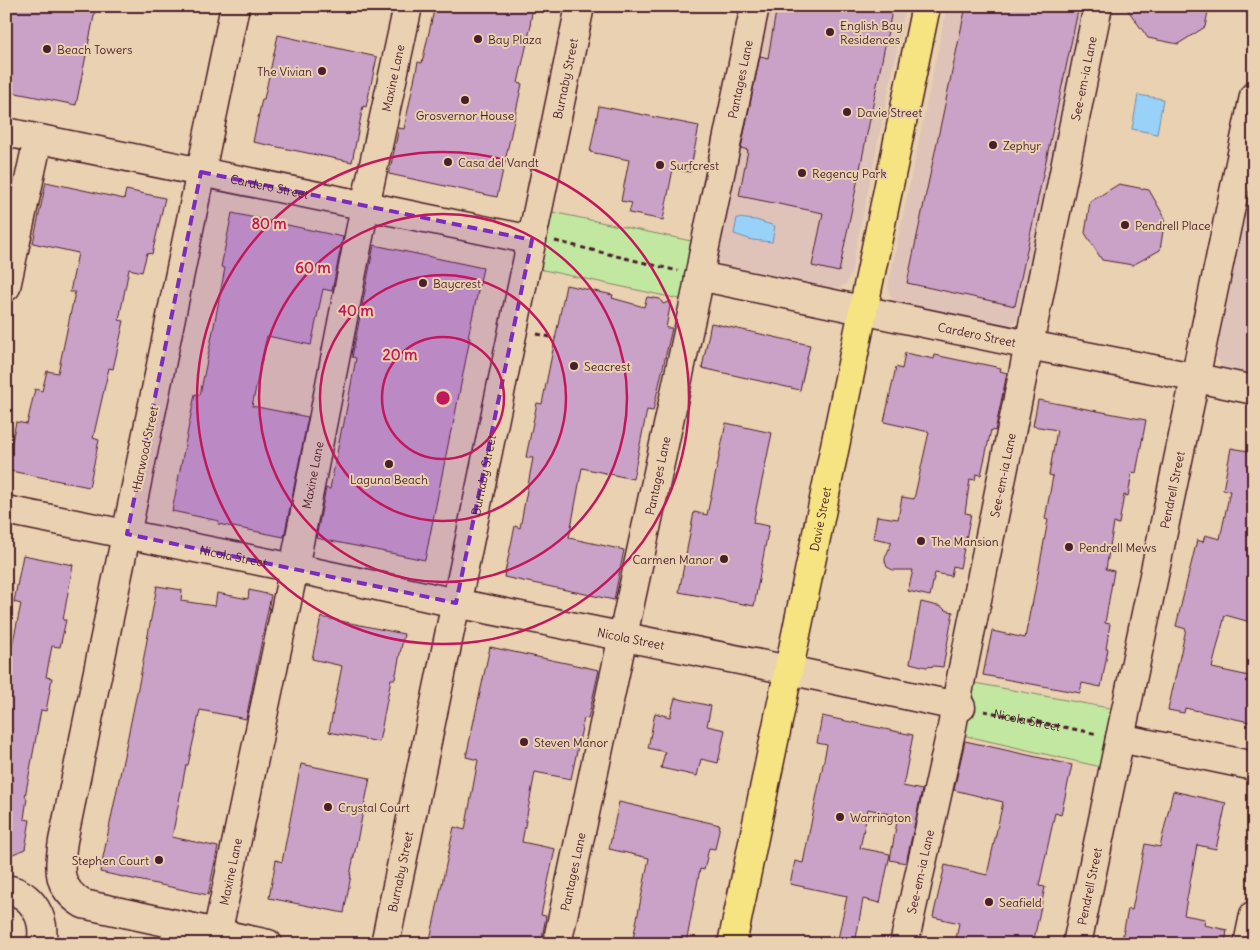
<svg xmlns="http://www.w3.org/2000/svg" width="1260" height="950" font-family="Delius,sans-serif">
<style>
.built{fill:#e0c3b8}
.green{fill:#c2e7a1;stroke:#868366}
.water{fill:#98d2f8;stroke:#798aa6}
.building{fill:#cba2c7;stroke:#4a1f2b}
.lines{fill:none;stroke-linecap:round;stroke-linejoin:round}
.minor-casing{stroke:#4a1f2b;stroke-width:31}
.major-casing{stroke:#4a1f2b;stroke-width:31}
.path{stroke:#4a1f2b;stroke-width:3;stroke-dasharray:5 4;stroke-linecap:butt}
.minor{stroke:#e9d1b1;stroke-width:28}
.major{stroke:#f6e381;stroke-width:28}
.marked{fill:#7b2cbf;fill-opacity:0.2;stroke:#7b2cbf;stroke-width:4;stroke-dasharray:10 6;stroke-linejoin:round}
.ring{fill:none;stroke:#c2185b;stroke-width:2.5}
.poi-dot{fill:#4a1f2b;stroke:#e9d1b1;stroke-width:2}
.labels{text-anchor:middle;dominant-baseline:central;stroke-width:4;stroke-linejoin:round;paint-order:stroke}
.poi-label{font-size:12px;fill:#4a1f2b;stroke:#e9d1b1;text-anchor:start}
.street-label{font-size:12px;fill:#4a1f2b;stroke:#e9d1b1}
.centre{fill:#c2185b;stroke:#e9d1b1;stroke-width:2.5}
.ring-label{font-size:15px;text-anchor:middle;font-weight:bold;fill:#c2185b;stroke:#e9d1b1;stroke-width:4;stroke-linejoin:round;paint-order:stroke}
</style>
<rect width="100%" height="100%" fill="#e9d1b1"/>
<filter id="ink" filterUnits="userSpaceOnUse"><feTurbulence type="fractalNoise" baseFrequency=".02" numOctaves="2"/><feDisplacementMap in="SourceGraphic" scale="10" xChannelSelector="R" yChannelSelector="G"/><feConvolveMatrix kernelMatrix="1 2 1 2 8 2 1 2 1" color-interpolation-filters="sRGB"/></filter>
<g filter="url(#ink)">
<g class="built">
<polygon points="755,6 906,6 851,273 846,284 836,290 726,268 722,266 716,257"/>
<polygon points="947,6 1098,6 1024,310 1015,322 1010,325 901,304 895,302 892,299 888,289 889,282"/>
<polygon points="1254,153 1254,376 1228,370 1223,368 1215,357 1215,346"/>
</g>
<g class="green">
<polygon points="552,212 696,242 684,300 539,269"/>
<polygon points="969,682 1114,709 1101,767 958,734"/>
</g>
<g class="water">
<polygon points="1138,95 1163,99 1157,134 1132,129"/>
<polygon points="737,218 756,220 775,226 772,242 752,240 734,234"/>
</g>
<g class="building">
<polygon points="6,6 96,6 76,105 6,91"/>
<polygon points="435,6 448,6 471,11 471,6 533,6 530,25 531,25 518,83 522,84 497,197 389,174 399,128 404,129 418,62 422,63"/>
<polygon points="777,6 893,6 839,272 812,266 823,213 739,196 748,150 741,148 760,56 768,58"/>
<polygon points="966,6 1079,6 1015,306 907,283"/>
<polygon points="1125,6 1209,6 1205,27 1178,44 1148,38"/>
<polygon points="278,35 377,57 366,107 363,106 352,162 253,142 262,99 264,99"/>
<polygon points="599,106 699,126 690,172 673,169 663,220 629,213 632,203 621,201 629,160 590,152"/>
<polygon points="46,182 124,199 126,190 165,198 152,254 147,253 142,272 129,269 119,320 124,321 113,369 109,368 93,438 99,440 89,487 6,470 16,422 27,424 35,389 42,391 47,371 58,373 75,292 70,292 78,253 33,243"/>
<polygon points="1119,184 1149,190 1165,218 1160,250 1133,265 1102,260 1085,233 1090,202"/>
<polygon points="232,213 343,237 332,291 323,289 311,345 267,336 252,406 308,417 284,537 218,524 219,521 172,511 195,394 200,395 214,326 225,268 221,267"/>
<polygon points="374,245 483,268 468,337 470,338 452,430 451,430 425,560 316,538 326,488 330,489 342,427 343,428 356,358 352,357"/>
<polygon points="566,285 613,295 612,298 644,307 647,297 660,299 663,304 671,301 666,328 672,328 653,411 647,410 633,479 582,468 569,538 624,550 614,600 504,577 515,526 520,528 533,458 526,457 537,403 542,404"/>
<polygon points="711,323 810,345 800,390 702,368"/>
<polygon points="905,353 934,359 935,355 977,364 977,363 1001,368 1000,371 1007,373 995,431 991,430 981,475 976,474 975,480 970,479 965,513 971,514 960,568 953,566 951,576 935,573 930,596 908,591 913,570 893,570 887,567 885,561 885,558 892,542 873,538 877,516 898,519 902,497 914,499 929,432 884,422 896,367 902,369"/>
<polygon points="1038,400 1146,420 1136,473 1132,472 1128,496 1124,495 1119,524 1114,523 1106,569 1114,571 1105,623 1110,624 1106,649 1108,649 1101,687 1082,683 1080,693 983,675 992,631 1025,638 1031,606 1032,606 1048,520 1045,519 1053,476 1049,475 1057,430 1033,426"/>
<polygon points="726,423 772,433 753,523 769,526 754,606 679,592 694,512 707,515"/>
<polygon points="1231,448 1254,452 1254,623 1225,615 1212,668 1254,677 1254,723 1185,708 1184,713 1168,710 1186,629 1176,626 1197,540 1203,542 1205,535 1220,539 1230,491 1223,490"/>
<polygon points="23,555 73,565 63,620 66,620 60,647 52,646 46,677 52,678 46,711 41,710 25,797 27,798 24,819 30,820 25,849 6,857 6,656 10,656 21,604 14,602"/>
<polygon points="157,586 182,590 181,601 215,606 217,593 248,599 249,590 271,595 246,719 200,710 188,765 186,765 172,837 218,847 208,895 100,872 140,678"/>
<polygon points="921,602 942,607 945,610 953,612 943,667 934,666 926,667 910,663"/>
<polygon points="321,617 404,634 395,679 391,679 379,742 329,732 342,666 312,659"/>
<polygon points="490,647 599,670 588,719 584,718 571,779 535,772 522,842 555,849 541,915 546,916 541,944 451,944 430,940 454,827 465,830 478,760 466,757"/>
<polygon points="675,698 711,706 707,726 725,730 718,763 701,759 697,776 661,768 665,752 648,748 655,713 670,717"/>
<polygon points="822,716 913,735 903,786 922,790 906,863 890,860 898,816 868,809 860,848 890,854 880,903 863,899 855,944 837,944 847,896 790,884 795,861 803,863 827,745 817,743"/>
<polygon points="965,741 1072,765 1061,815 1055,813 1039,886 1045,887 1033,944 955,944 959,923 933,917 945,865 987,875 1003,802 954,790"/>
<polygon points="301,764 370,778 350,875 351,875 344,913 269,898 276,860 282,862"/>
<polygon points="1173,791 1226,803 1216,849 1197,845 1184,915 1205,919 1204,925 1227,930 1225,944 1121,944 1128,909 1132,910 1145,844 1160,847"/>
<polygon points="619,802 720,825 715,849 709,848 704,870 700,869 686,944 632,944 649,858 609,849"/>
</g>
<g class="lines">
<defs>
<g id="minor">
<path d="M235,6L63,841C59,868 56,887 83,904L268,944"/>
<path id="s2" d="M6,132L532,240"/>
<path id="s3" d="M699,276L1029,345L1173,373L1254,390"/>
<polyline points="6,287 38,139"/>
<path id="s4" d="M6,510L294,568L456,603L789,670L961,707"/>
<polyline points="1120,738 1254,766"/>
<path d="M6,889C32,893 47,919 41,944"/>
<path id="s5" d="M215,944L294,568L365,206L408,6"/>
<path id="s6" d="M385,944L451,626L462,577L580,6"/>
<path id="s7" d="M557,944L696,295L703,256L755,6"/>
<path id="s8" d="M904,944L952,727L960,683L1098,6"/>
<path id="s9" d="M1077,944L1254,96"/>
<polyline points="1248,944 1254,915"/>
</g>
<g id="major">
<path id="s10" d="M732,944L926,6"/>
</g>
</defs>
<use href="#minor" class="minor-casing"/>
<use href="#major" class="major-casing"/>
<g class="path">
<polyline points="555,241 678,271"/>
<polyline points="537,334 555,338"/>
<path id="s1" d="M984,711L1098,734"/>
</g>
<use href="#minor" class="minor"/>
<use href="#major" class="major"/>
</g>
</g>
<path class="marked" d="M201,172L532,240L456,603L127,534Z"/>
<g class="ring">
<circle cx="443" cy="398" r="61"/>
<circle cx="443" cy="398" r="123"/>
<circle cx="443" cy="398" r="184"/>
<circle cx="443" cy="398" r="246"/>
</g>
<g class="poi-dot">
<circle cx="830" cy="32" r="5"/>
<circle cx="478" cy="39" r="5"/>
<circle cx="47" cy="49" r="5"/>
<circle cx="322" cy="71" r="5"/>
<circle cx="465" cy="100" r="5"/>
<circle cx="847" cy="112" r="5"/>
<circle cx="993" cy="145" r="5"/>
<circle cx="448" cy="162" r="5"/>
<circle cx="660" cy="165" r="5"/>
<circle cx="802" cy="173" r="5"/>
<circle cx="1125" cy="225" r="5"/>
<circle cx="423" cy="283" r="5"/>
<circle cx="574" cy="366" r="5"/>
<circle cx="389" cy="464" r="5"/>
<circle cx="921" cy="541" r="5"/>
<circle cx="1069" cy="547" r="5"/>
<circle cx="724" cy="559" r="5"/>
<circle cx="524" cy="742" r="5"/>
<circle cx="328" cy="807" r="5"/>
<circle cx="840" cy="817" r="5"/>
<circle cx="159" cy="860" r="5"/>
<circle cx="989" cy="902" r="5"/>
</g>
<g class="labels">
<g class="poi-label">
<text x="840" y="25">English Bay<tspan x="840" dy="14">Residences</tspan></text>
<text x="488" y="39">Bay Plaza</text>
<text x="57" y="49">Beach Towers</text>
<text x="312" y="71" text-anchor="end">The Vivian</text>
<text x="857" y="112">Davie Street</text>
<text x="465" y="115" text-anchor="middle">Grosvernor House</text>
<text x="1003" y="145">Zephyr</text>
<text x="458" y="162">Casa del Vandt</text>
<text x="670" y="165">Surfcrest</text>
<text x="812" y="173">Regency Park</text>
<text x="1135" y="225">Pendrell Place</text>
<text x="433" y="283">Baycrest</text>
<text x="584" y="366">Seacrest</text>
<text x="389" y="479" text-anchor="middle">Laguna Beach</text>
<text x="931" y="541">The Mansion</text>
<text x="1079" y="547">Pendrell Mews</text>
<text x="714" y="559" text-anchor="end">Carmen Manor</text>
<text x="534" y="742">Steven Manor</text>
<text x="338" y="807">Crystal Court</text>
<text x="850" y="817">Warrington</text>
<text x="149" y="860" text-anchor="end">Stephen Court</text>
<text x="999" y="902">Seafield</text>
</g>
<g class="street-label">
<text stroke="none"><textPath href="#s5" startOffset="884">Maxine Lane</textPath></text>
<text stroke="none"><textPath href="#s8" startOffset="884">See-em-ia Lane</textPath></text>
<text stroke="none"><textPath href="#s6" startOffset="884">Burnaby Street</textPath></text>
<text stroke="none"><textPath href="#s7" startOffset="884">Pantages Lane</textPath></text>
<text stroke="none"><textPath href="#s2" startOffset="269">Cardero Street</textPath></text>
<text stroke="none"><textPath href="#s3" startOffset="284">Cardero Street</textPath></text>
<text transform="translate(145 448) rotate(-78)">Harwood Street</text>
<text stroke="none"><textPath href="#s5" startOffset="479">Maxine Lane</textPath></text>
<text stroke="none"><textPath href="#s6" startOffset="479">Burnaby Street</textPath></text>
<text stroke="none"><textPath href="#s7" startOffset="479">Pantages Lane</textPath></text>
<text stroke="none"><textPath href="#s8" startOffset="479">See-em-ia Lane</textPath></text>
<text stroke="none"><textPath href="#s9" startOffset="464">Pendrell Street</textPath></text>
<text stroke="none"><textPath href="#s10" startOffset="434">Davie Street</textPath></text>
<text stroke="none"><textPath href="#s4" startOffset="232">Nicola Street</textPath></text>
<text stroke="none"><textPath href="#s4" startOffset="638">Nicola Street</textPath></text>
<text stroke="none"><textPath href="#s1" startOffset="44">Nicola Street</textPath></text>
<text stroke="none"><textPath href="#s6" startOffset="74">Burnaby Street</textPath></text>
<text stroke="none"><textPath href="#s7" startOffset="74">Pantages Lane</textPath></text>
<text stroke="none"><textPath href="#s5" startOffset="74">Maxine Lane</textPath></text>
<text stroke="none"><textPath href="#s8" startOffset="74">See-em-ia Lane</textPath></text>
<text stroke="none"><textPath href="#s9" startOffset="59">Pendrell Street</textPath></text>
</g>
</g>
<circle cx="443" cy="398" r="8" class="centre"/>
<g class="ring-label">
<text x="269" y="229">80 m</text>
<text x="313" y="273">60 m</text>
<text x="356" y="316">40 m</text>
<text x="400" y="360">20 m</text>
</g>
<rect width="1260" height="950" fill="none" stroke="#e9d1b1" stroke-width="25"/>
<rect x="12" y="12" width="1235" height="925" fill="none" stroke="#4a1f2b" stroke-width="2" filter="url(#ink)"/>
</svg>
